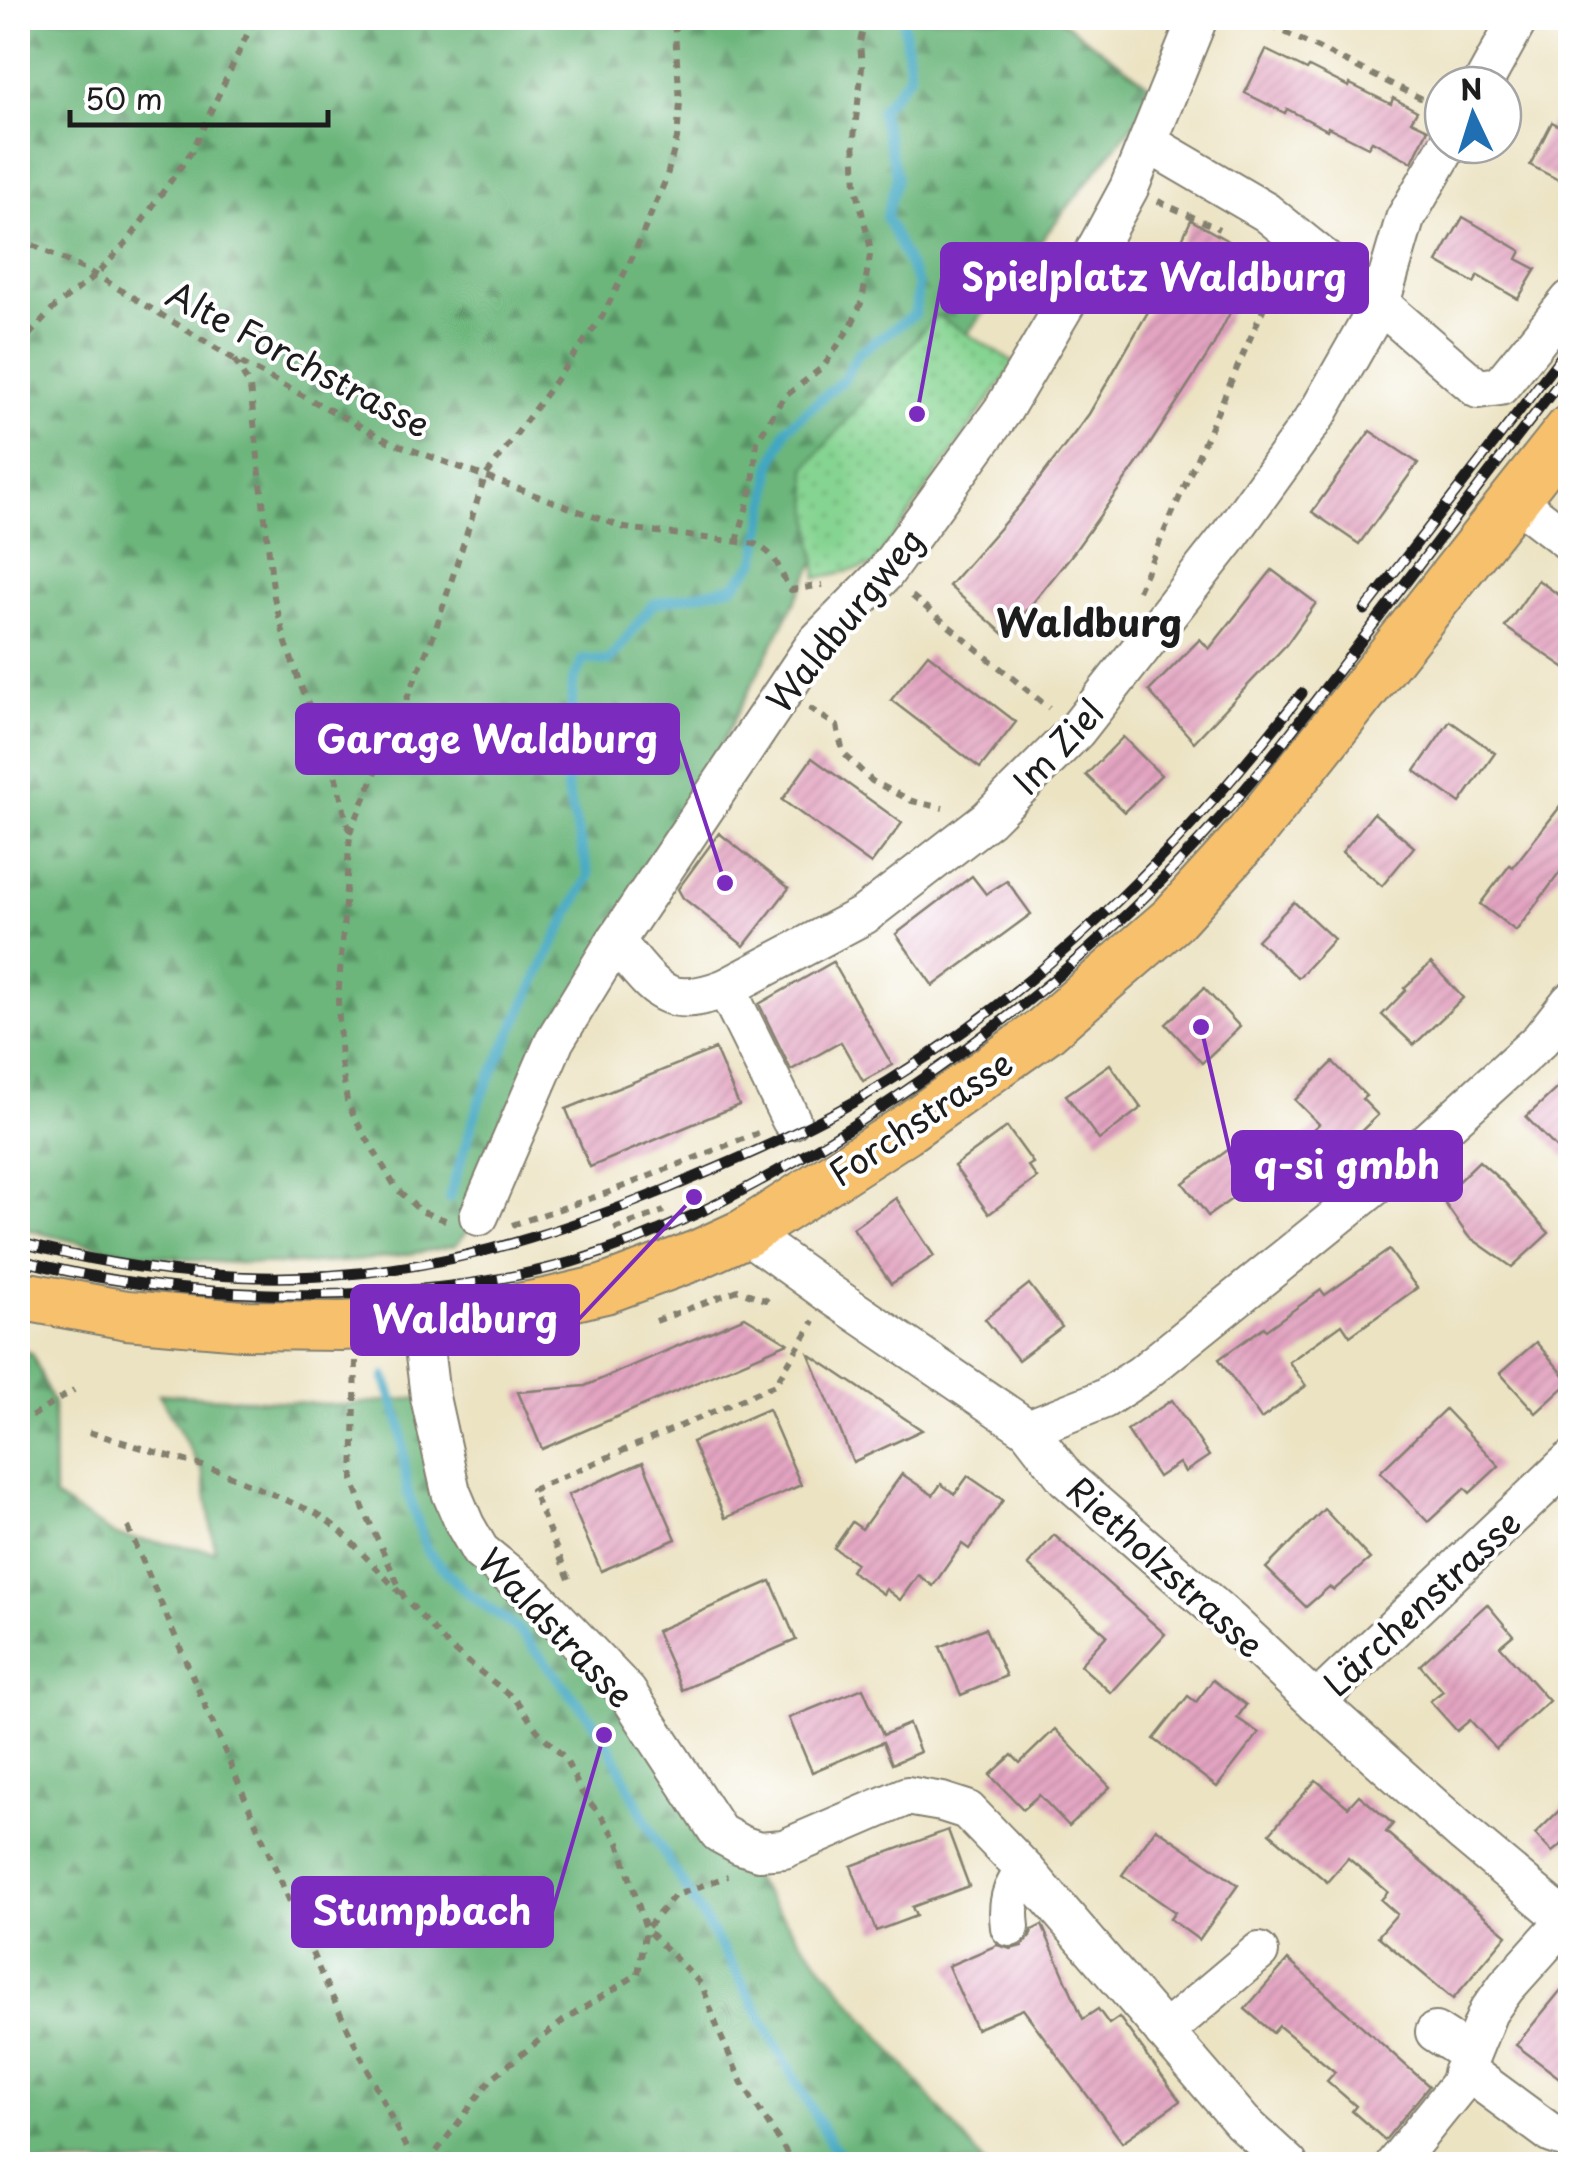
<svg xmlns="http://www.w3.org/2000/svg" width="1588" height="2182" font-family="'Playpen Sans',sans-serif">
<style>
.forest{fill:url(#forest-firs);stroke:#44694c;stroke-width:2.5}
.park{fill:url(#park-dots);stroke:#517857;stroke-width:2.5}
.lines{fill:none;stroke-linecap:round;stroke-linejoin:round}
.stream{stroke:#42a7c2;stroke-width:10}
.building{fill:url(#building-hatch)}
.minor-casing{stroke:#848070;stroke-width:42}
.major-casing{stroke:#848070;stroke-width:52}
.path{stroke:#848070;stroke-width:6;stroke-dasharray:8 8;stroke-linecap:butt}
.minor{stroke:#fff;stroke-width:38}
.major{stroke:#f7c06c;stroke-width:48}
.rail-casing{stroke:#1c1c1c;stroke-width:11}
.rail{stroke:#fff;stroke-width:8;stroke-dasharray:22;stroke-linecap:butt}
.labels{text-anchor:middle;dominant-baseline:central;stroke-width:8;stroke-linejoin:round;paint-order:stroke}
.street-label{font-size:35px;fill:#1c1c1c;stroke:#fff}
.neighbourhood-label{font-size:38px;font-weight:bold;fill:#1c1c1c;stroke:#fff}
.leader{fill:none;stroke:#7b2cbf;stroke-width:4}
.callout-dot{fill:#7b2cbf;stroke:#fff;stroke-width:4}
.callout{fill:#7b2cbf;stroke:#7b2cbf;stroke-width:4}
.callout-label{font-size:38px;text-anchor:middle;font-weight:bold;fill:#fff}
</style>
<defs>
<pattern id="forest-firs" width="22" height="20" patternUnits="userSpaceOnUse" patternTransform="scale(2.5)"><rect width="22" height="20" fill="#6cb67c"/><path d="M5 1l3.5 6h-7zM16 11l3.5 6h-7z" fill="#589365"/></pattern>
<pattern id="park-dots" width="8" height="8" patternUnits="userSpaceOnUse" patternTransform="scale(2.5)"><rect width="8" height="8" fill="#86d492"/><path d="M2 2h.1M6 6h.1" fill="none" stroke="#73b57d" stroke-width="1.8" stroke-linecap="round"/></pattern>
<pattern id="building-hatch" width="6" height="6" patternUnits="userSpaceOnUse" patternTransform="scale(2.5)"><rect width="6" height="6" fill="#e3a4c1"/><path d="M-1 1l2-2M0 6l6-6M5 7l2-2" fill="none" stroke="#c28da5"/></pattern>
</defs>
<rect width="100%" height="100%" fill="#fff"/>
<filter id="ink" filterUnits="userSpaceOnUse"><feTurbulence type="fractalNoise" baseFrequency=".01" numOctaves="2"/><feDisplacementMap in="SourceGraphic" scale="20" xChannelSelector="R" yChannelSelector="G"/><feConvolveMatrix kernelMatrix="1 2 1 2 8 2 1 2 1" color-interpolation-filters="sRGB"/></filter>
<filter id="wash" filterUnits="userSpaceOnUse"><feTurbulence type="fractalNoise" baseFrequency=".0048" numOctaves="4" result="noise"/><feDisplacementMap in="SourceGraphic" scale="40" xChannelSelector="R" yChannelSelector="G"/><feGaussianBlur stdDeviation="2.25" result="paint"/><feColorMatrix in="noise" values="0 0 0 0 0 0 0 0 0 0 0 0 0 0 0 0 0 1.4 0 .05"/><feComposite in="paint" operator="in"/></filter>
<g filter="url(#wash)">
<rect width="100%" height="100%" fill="#ece3c3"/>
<g class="forest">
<path d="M18,18H1058L1159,92L869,457L479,1216L456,1245C315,1277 157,1267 18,1227Z"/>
<polygon points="18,1350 32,1353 53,1404 54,1497 116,1536 215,1551 203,1473 159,1394 342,1405 430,1397 451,1492 534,1595 798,1936 985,2164 18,2164"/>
</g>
<polygon class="park" points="936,315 1015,363 873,566 817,578 806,468"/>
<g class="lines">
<g class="stream">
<polyline points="449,1198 480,1099 552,947 589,876 567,791 573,682 583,659 609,661 653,604 734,586 756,561 768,500 771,467 787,428 844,379 858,353 915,314 918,285 886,217 897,177 880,110 910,75 903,18"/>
<polyline points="385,1377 401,1425 407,1490 427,1551 466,1592 518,1629 604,1735 652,1833 736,1972 831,2144 850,2164"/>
</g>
</g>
<g id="blocks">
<g class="building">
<polygon points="1266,50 1307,70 1309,67 1349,87 1350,84 1391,104 1393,98 1417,111 1411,121 1428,129 1412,162 1372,141 1368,147 1328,127 1327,130 1287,109 1285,113 1245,93"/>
<polygon points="1552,122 1570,132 1570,186 1530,165"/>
<polygon points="1463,217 1521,251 1517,259 1536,269 1518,299 1478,276 1474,283 1437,262"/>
<polygon points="1191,220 1258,258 1212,348 1143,455 1074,552 1006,636 949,586 1019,506 1089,414 1152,305"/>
<polygon points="1370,431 1418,463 1359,544 1312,512"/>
<polygon points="1272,570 1316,603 1286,645 1194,742 1149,691 1200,639 1209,649"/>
<polygon points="1538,580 1570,603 1570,671 1505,627"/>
<polygon points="928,654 1016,722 980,768 891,700"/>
<polygon points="1450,721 1495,753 1460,803 1415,771"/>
<polygon points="1123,737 1161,775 1124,812 1086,775"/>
<polygon points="812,758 902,823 871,864 782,800"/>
<polygon points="1570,794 1570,859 1516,931 1480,904 1510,865 1513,867"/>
<polygon points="1374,813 1414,847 1382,886 1342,852"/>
<polygon points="719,833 789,888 744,946 683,898 678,889"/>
<polygon points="972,876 986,894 1007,881 1031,914 933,986 896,934"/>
<polygon points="1294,902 1334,939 1298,978 1257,940"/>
<polygon points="833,962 892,1065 863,1081 841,1042 791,1070 759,1004"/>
<polygon points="1431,963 1463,998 1414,1045 1382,1015 1406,990 1404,988"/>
<polygon points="1204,988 1240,1027 1202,1063 1166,1024"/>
<polygon points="715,1049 739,1105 590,1167 566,1109"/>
<polygon points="1333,1062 1366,1096 1362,1099 1378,1115 1348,1144 1346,1142 1306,1177 1286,1153 1319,1124 1295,1100"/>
<polygon points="1110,1064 1141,1108 1099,1140 1066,1095"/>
<polygon points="1570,1076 1570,1162 1526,1117"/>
<polygon points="1007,1127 1033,1163 1028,1166 1037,1178 989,1214 954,1166"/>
<polygon points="1247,1136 1272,1170 1208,1216 1183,1183"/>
<polygon points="1479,1161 1504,1183 1549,1233 1512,1267 1468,1236 1441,1198"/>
<polygon points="896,1198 934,1256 891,1284 853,1228"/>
<polygon points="1389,1250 1417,1288 1350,1336 1342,1324 1289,1362 1306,1386 1261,1419 1219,1359 1264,1327 1266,1330 1321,1290 1325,1295"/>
<polygon points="1029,1284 1062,1327 1018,1360 985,1319"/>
<polygon points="745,1317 788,1343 542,1449 518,1392 585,1386"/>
<polygon points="1536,1342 1570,1382 1536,1413 1500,1373"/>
<polygon points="809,1354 922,1430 853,1462"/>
<polygon points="1172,1400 1209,1456 1185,1472 1179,1463 1158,1477 1127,1430"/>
<polygon points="768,1409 801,1485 725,1518 692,1442"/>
<polygon points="1445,1409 1499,1466 1470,1493 1465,1488 1428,1522 1380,1472"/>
<polygon points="643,1462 676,1539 601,1571 568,1495"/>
<polygon points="902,1474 933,1495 941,1484 955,1494 968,1476 1003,1500 969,1549 962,1544 933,1586 918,1575 900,1600 886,1589 883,1594 851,1571 856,1563 834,1548 852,1522 862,1529"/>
<polygon points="1324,1509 1370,1559 1334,1590 1329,1587 1306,1607 1266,1568"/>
<polygon points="1054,1535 1165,1634 1111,1693 1080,1665 1107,1635 1028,1565"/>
<polygon points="771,1581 796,1640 682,1690 656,1631"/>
<polygon points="1487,1604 1513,1635 1500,1646 1549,1701 1496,1749 1470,1720 1457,1731 1430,1701 1443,1691 1420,1665"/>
<polygon points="985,1628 1006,1676 961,1695 940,1647"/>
<polygon points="1213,1680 1246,1705 1237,1718 1259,1733 1217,1787 1154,1739 1188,1696 1196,1702"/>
<polygon points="863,1688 883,1735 909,1724 920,1752 892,1764 883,1742 812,1772 789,1718"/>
<polygon points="1055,1729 1110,1787 1069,1826 1039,1795 1023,1809 990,1775 1012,1755 1020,1763"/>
<polygon points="1316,1780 1348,1807 1359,1795 1393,1824 1386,1832 1507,1935 1453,1999 1378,1936 1397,1914 1381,1900 1388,1892 1348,1858 1327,1882 1270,1833"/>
<polygon points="1570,1800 1570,1838 1552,1852 1535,1834"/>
<polygon points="1156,1828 1238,1885 1199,1940 1170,1919 1175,1912 1122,1875"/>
<polygon points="948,1830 969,1886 912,1907 916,1916 876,1931 851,1866"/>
<polygon points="1042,1925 1083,2019 1098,2009 1109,2024 1119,2017 1180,2101 1122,2142 1023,2009 976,2029 948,1966 997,1945 1011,1949 1022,1946 1030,1937 1032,1930"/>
<polygon points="1288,1960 1429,2086 1385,2140 1352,2111 1356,2106 1327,2081 1335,2072 1279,2026 1273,2033 1245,2009"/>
<polygon points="1570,1979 1570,2086 1516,2045"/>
</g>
</g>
</g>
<g filter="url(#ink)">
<use href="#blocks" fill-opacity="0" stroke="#848070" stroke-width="2.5"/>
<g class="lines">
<defs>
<g id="minor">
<polyline points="1482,85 1519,18"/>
<polyline points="1148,143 1266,212 1380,304 1478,389 1500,386 1570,300"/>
<polyline points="1514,499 1570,542"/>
<path d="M615,942C655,985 661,1013 726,988L864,915L988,819L1076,731L1227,539L1318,413L1380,304L1405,219L1448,145"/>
<polyline points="726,988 791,1120"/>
<polyline points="479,1216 555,1040 615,942 816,643 884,574 1003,410 1075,288 1129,188 1198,18"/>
<polyline points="745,1233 830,1294 1028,1429 1066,1478 1231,1622 1316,1702 1465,1835 1570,1923"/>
<polyline points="421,1322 430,1397 439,1438 451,1492 465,1525 480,1551 534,1595 627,1692 719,1833 741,1845 759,1851 784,1849 907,1796 942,1802 967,1810 1026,1871 1242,2122 1288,2164"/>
<polyline points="1028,1429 1104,1399 1142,1374 1411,1157 1540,1040 1570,1002"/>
<polyline points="1316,1702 1570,1461"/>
<path d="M1010,1927C1007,1904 1010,1888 1026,1871"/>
<polyline points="1164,2032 1259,1952"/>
<polyline points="1435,2032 1469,2054"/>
<polyline points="1462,2073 1476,2078 1552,2134 1570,2140"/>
<polyline points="1395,2164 1458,2086 1488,2012 1506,1987 1566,1920"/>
</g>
<polyline id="major" points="18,1295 127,1315 242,1325 341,1326 421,1322 483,1315 550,1302 605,1289 697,1255 745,1233 905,1130 1044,1031 1172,920 1250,834 1570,429"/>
</defs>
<use href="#minor" class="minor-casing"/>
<use href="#major" class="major-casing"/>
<g class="path">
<polyline points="1256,18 1443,109"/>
<polyline points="1158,201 1219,229"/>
<path d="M18,238L96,275L234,359L388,441L625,528L755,544C780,556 777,570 791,590L823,585"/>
<polyline points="18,347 55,307 96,275 128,241 192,151 255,18"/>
<polyline points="235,360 250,387 274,597 286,643 300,684 330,754 350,834 338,1000 341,1063 347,1101 354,1117 396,1188 420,1211 448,1221"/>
<polyline points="737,542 753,484 757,441 783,398 824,366 852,324 862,301 871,250 856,187 854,137 862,68 860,42 866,18"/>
<polyline points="1138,591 1281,269"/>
<polyline points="912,596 1049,708"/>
<polyline points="809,708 837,726 843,753 872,781 912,801 943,808"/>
<polyline points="350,833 434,634 485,477 602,317 634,254 666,179 677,139 680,103 674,18"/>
<polyline points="512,1225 604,1194 758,1133"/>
<polyline points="614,1229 664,1211"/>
<polyline points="656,1321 738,1290 765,1300 770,1295"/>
<polyline points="356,1361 353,1480 364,1510 404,1597 449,1647 516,1700 537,1730 565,1758 582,1793 603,1818 619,1843 646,1929 702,1985 719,2032 742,2083 794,2164"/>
<polyline points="18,1425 74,1390"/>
<polyline points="89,1432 219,1471 318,1514 340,1530 400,1593"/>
<polyline points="128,1527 322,1976 414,2164"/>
<polyline points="569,1579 532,1490 775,1385 814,1321"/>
<polyline points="427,2164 492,2078 563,2021 638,1974 646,1929 674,1896 728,1876"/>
</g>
<use href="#minor" class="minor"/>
<use href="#major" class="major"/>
<defs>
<g id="rail">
<polyline points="1365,610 1570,345"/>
<path d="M18,1242C138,1274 268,1287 392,1269C487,1256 578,1225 667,1189C730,1163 793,1136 852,1103C1031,1001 1176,855 1302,693"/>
<path d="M18,1259C178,1304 412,1308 572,1262C663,1235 745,1192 825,1143C963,1058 1091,959 1200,840C1257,779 1307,711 1358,645C1428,553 1499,460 1570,369"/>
</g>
</defs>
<use href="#rail" class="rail-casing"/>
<use href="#rail" class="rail"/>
</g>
</g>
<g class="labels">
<g class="street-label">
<text transform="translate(299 358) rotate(28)">Alte Forchstrasse</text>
<text transform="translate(844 619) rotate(-51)">Waldburgweg</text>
<text transform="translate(1057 746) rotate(-47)">Im Ziel</text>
<text transform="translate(920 1117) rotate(-34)">Forchstrasse</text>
<text transform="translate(1166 1566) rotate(42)">Rietholzstrasse</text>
<text transform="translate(1421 1602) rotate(-43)">Lärchenstrasse</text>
<text transform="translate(557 1627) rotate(46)">Waldstrasse</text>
</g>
<g class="neighbourhood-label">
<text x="1089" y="621">Waldburg</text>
</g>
</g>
<path class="leader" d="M917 414L942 278M725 883L678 739M1201 1027L1233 1166M694 1197L578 1320M604 1735L552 1912"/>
<g class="callout-dot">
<circle cx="917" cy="414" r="10"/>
<circle cx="725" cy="883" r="10"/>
<circle cx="1201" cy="1027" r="10"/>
<circle cx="694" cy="1197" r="10"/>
<circle cx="604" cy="1735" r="10"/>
</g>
<g class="callout">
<rect x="942" y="244" width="425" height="68" rx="10"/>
<rect x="297" y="705" width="381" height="68" rx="10"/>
<rect x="1233" y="1132" width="228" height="68" rx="10"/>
<rect x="352" y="1286" width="226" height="68" rx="10"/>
<rect x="293" y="1878" width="259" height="68" rx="10"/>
</g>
<g class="callout-label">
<text x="1154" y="291">Spielplatz Waldburg</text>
<text x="487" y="753">Garage Waldburg</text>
<text x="1347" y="1179">q-si gmbh</text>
<text x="465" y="1333">Waldburg</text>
<text x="422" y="1925">Stumpbach</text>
</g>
<rect width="1588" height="2182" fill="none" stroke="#fff" stroke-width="60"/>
<g transform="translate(1473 115) rotate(356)"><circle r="48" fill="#ffffff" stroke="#a4a4a4" stroke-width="2.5"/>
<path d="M0-8L18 38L0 25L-18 38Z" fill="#1f6fb2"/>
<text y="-15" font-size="28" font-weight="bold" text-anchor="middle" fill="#1c1c1c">N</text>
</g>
<path d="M70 110v15h258v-15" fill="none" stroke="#1c1c1c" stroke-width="5"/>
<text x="85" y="110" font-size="30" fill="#1c1c1c" stroke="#ffffff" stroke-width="8" paint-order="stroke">50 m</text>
</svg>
